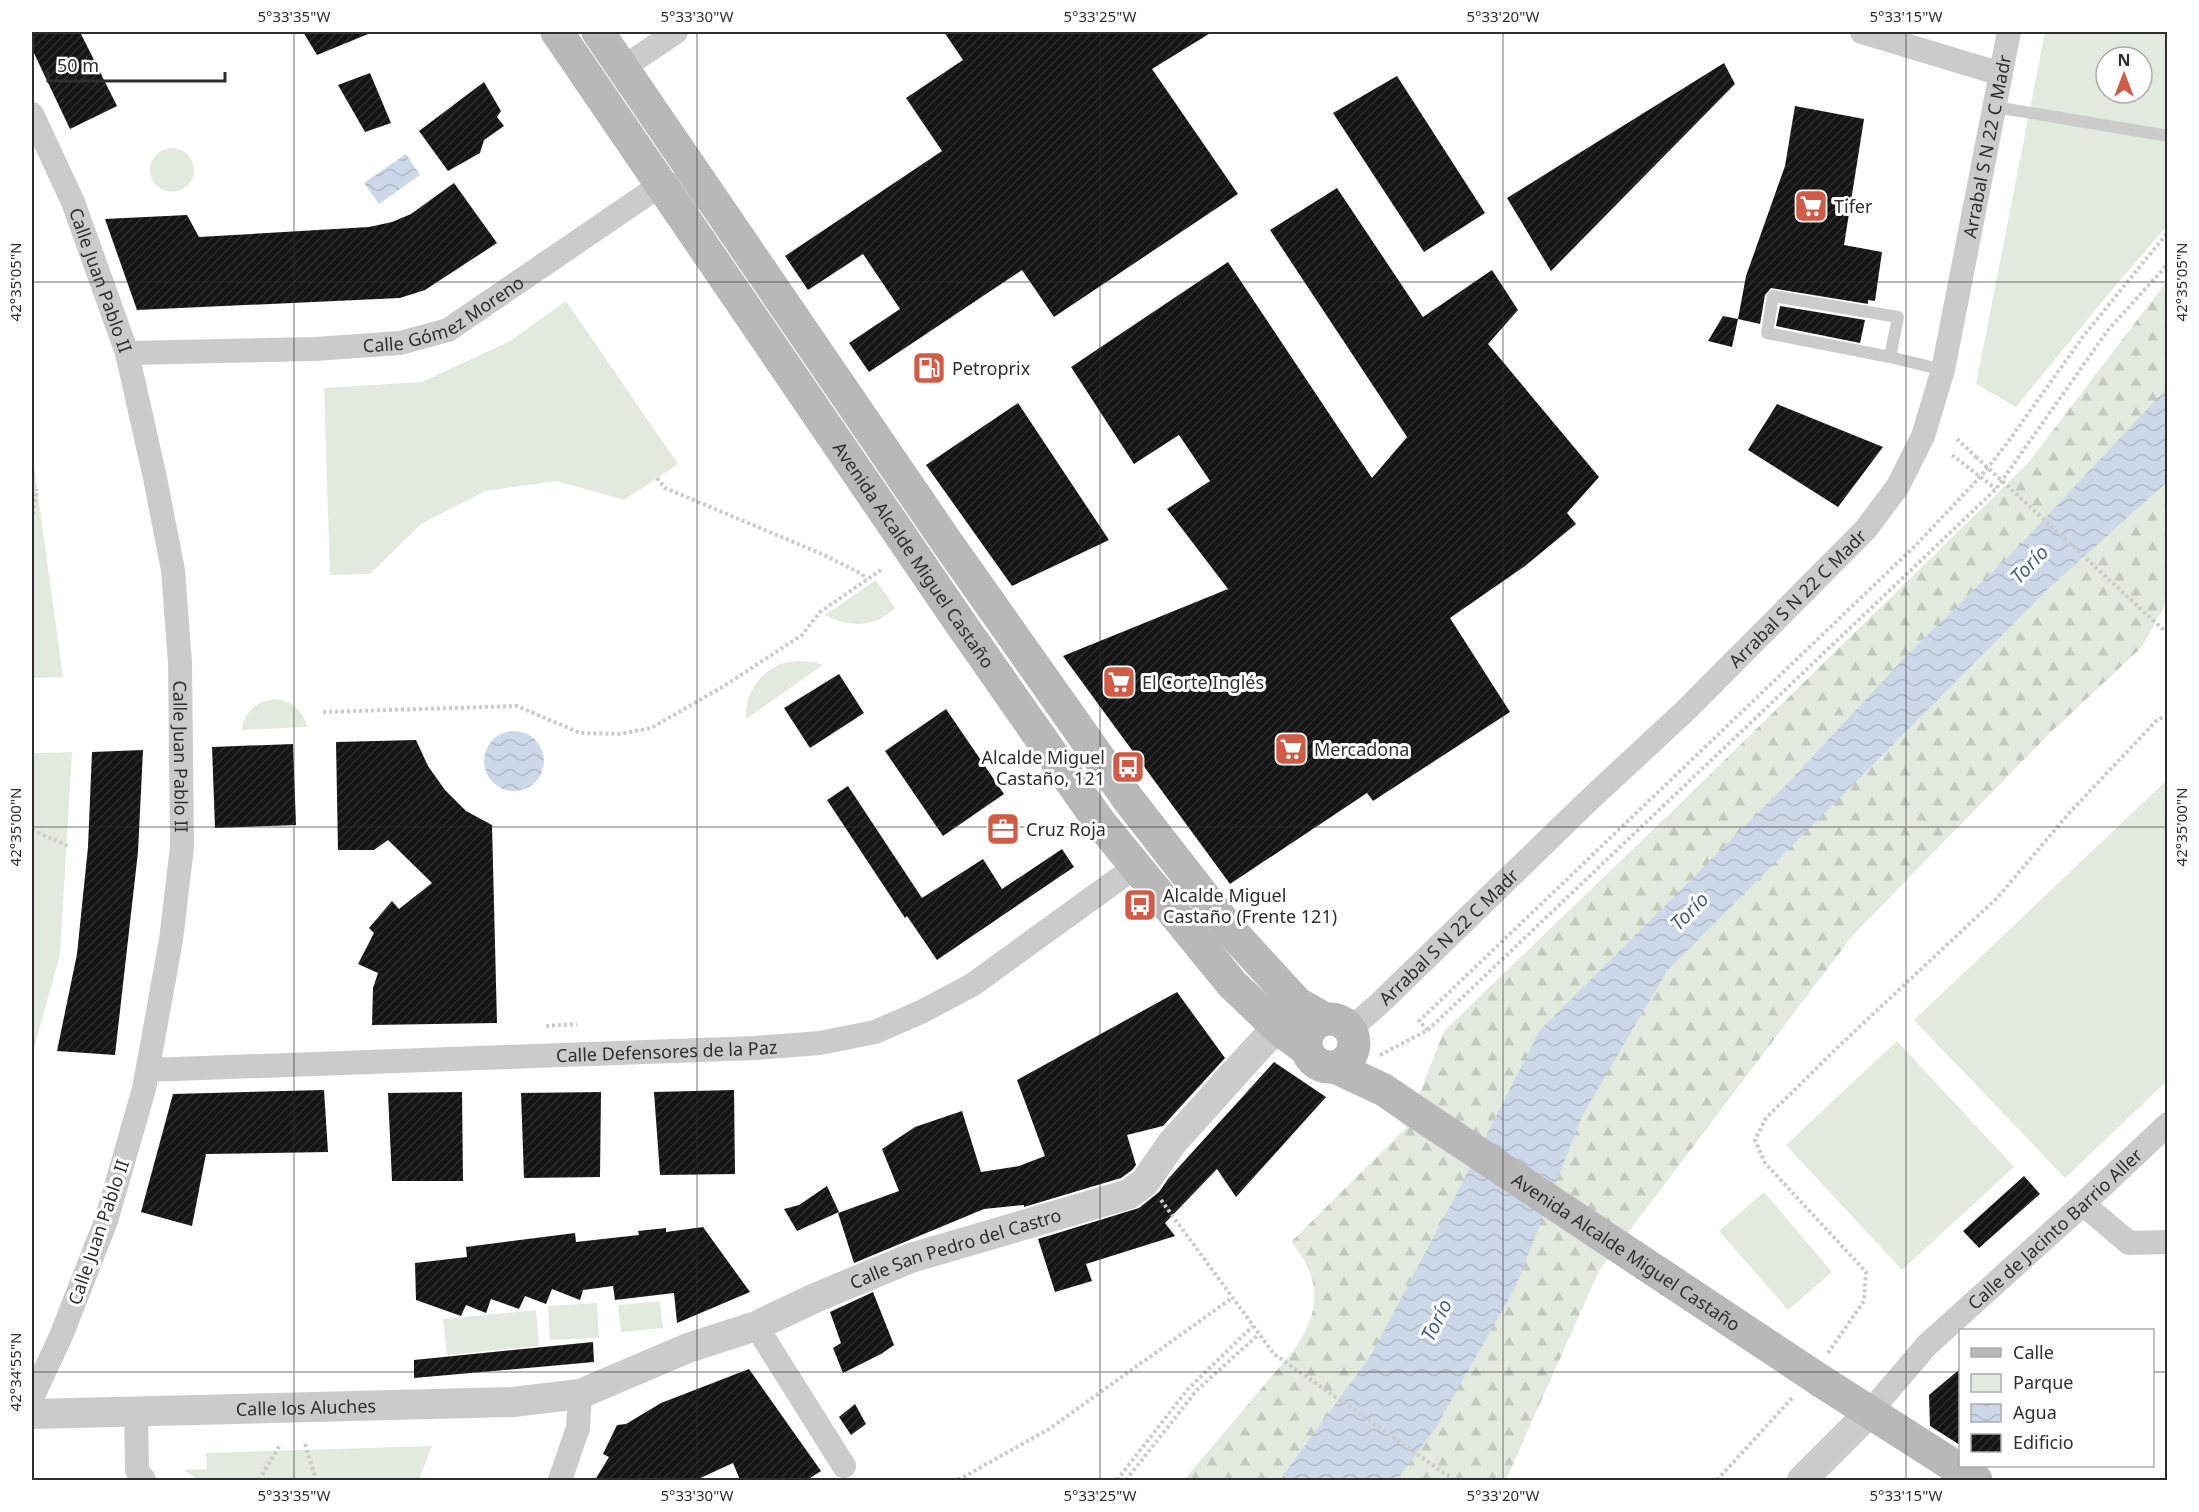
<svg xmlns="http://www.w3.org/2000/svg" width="2199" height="1512" font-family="'Noto Sans',sans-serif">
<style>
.green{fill:#e2eade;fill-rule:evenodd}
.forest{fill:url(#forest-firs)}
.water{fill:url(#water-waves)}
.building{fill:url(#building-hatch)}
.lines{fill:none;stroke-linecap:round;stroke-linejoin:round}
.path{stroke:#cbcbcb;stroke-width:4;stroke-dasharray:3 3;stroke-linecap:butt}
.service{stroke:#cbcbcb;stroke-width:12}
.minor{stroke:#cbcbcb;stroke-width:24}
.tertiary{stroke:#cbcbcb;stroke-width:30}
.secondary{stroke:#b8b8b8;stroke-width:33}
.path-bridge{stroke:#cbcbcb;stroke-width:4;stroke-dasharray:3 3;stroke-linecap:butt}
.secondary-bridge{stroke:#b8b8b8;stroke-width:33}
.ticks{fill:none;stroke:#2e2e2e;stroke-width:1.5;stroke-opacity:0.45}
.labels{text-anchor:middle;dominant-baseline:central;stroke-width:6;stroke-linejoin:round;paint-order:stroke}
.street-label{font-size:18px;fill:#2e2e2e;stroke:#fff}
.poi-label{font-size:18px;fill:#2e2e2e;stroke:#fff;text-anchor:start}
.water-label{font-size:20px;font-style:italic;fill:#465f87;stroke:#fff}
.neatline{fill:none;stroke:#2e2e2e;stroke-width:2}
.ticks-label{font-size:15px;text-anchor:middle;fill:#2e2e2e}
</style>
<defs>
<pattern id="forest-firs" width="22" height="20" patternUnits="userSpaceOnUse" patternTransform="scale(1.5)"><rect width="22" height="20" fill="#e2eade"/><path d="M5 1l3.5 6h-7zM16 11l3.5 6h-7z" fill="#c2c9bf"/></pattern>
<pattern id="water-waves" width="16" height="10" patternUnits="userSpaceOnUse" patternTransform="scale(1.5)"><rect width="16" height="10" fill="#ccd7e8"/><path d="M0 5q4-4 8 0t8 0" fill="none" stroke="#b0b9c7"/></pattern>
<pattern id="building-hatch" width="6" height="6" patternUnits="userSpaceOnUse" patternTransform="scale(1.5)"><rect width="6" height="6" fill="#151515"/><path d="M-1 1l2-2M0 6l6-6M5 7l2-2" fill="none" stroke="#2f2f2f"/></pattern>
</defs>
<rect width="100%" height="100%" fill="#fff"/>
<g class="green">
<path d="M2045,32H2167V226L2110,292L2016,407L1976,384ZM2106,57H2142V93H2106Z"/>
<circle cx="172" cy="170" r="22"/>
<polygon points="566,301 678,464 624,500 557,481 485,491 421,524 370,574 330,575 324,388 422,382 510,341"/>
<polygon points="32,451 63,677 32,678"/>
<path d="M876,580L895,608C875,628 849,628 825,615Z"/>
<path d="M796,661L815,662L823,665L746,719C744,698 757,676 776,666C782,663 790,662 796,661Z"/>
<path d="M274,699C292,701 303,709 307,727L242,730C244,711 256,702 274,699Z"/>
<polygon points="72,752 60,955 32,1055 32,753"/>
<polygon points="2167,780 2167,1081 2065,1178 1914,1020"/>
<polygon points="1897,1041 2014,1167 1902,1270 1786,1145"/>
<polygon points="1764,1192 1832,1272 1788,1310 1719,1231"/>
<polygon points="660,1301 663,1328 621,1332 618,1305"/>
<polygon points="597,1303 599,1338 550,1340 548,1306"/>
<polygon points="536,1310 539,1346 447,1355 443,1319"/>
<polygon points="432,1446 419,1480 198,1480 184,1470 207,1469 206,1453"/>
</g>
<path class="forest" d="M2167,281V602L2141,648L2049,734L1853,935L1599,1271L1506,1480H1184L1293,1351C1321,1311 1323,1281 1291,1242L1406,1128L1444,1031L1693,791L2028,463Z"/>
<g class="water">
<polygon points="406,154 420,175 379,204 364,183"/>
<polygon points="2167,388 2167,482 2052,585 1667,971 1583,1114 1515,1288 1436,1427 1397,1480 1280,1480 1371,1355 1459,1189 1540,1030 1788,783 1907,655 2017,548"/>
<circle cx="514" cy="761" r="30"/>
</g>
<g class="building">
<polygon points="32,32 80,32 117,106 70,129 32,49"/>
<polygon points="303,32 373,32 317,55"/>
<polygon points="944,32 1212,32 1152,69 1238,194 1054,317 1022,270 869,372 849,343 900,309 863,254 808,290 785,256 942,151 906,98 963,60"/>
<polygon points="1724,63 1735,84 1551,271 1507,198"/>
<polygon points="370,73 391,123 365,132 338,85"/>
<polygon points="1397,76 1485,213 1424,252 1333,113"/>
<polygon points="484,82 501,111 497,117 504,126 484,140 480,153 448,171 419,131"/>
<polygon points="1795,106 1864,119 1844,245 1882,252 1875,301 1868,300 1868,304 1771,288 1765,295 1760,324 1738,319 1746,276 1785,166"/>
<polygon points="454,183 497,243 425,290 400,298 137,310 105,219 187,215 199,237 369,227 392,222 411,214"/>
<polygon points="1337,188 1423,317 1492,270 1518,310 1488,344 1599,477 1567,513 1576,524 1525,566 1450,618 1510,712 1373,801 1367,793 1230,884 1063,656 1228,589 1167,509 1210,481 1179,435 1134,464 1071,367 1228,262 1372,478 1407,437 1270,230"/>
<polygon points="1780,306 1865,320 1860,343 1776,326"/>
<polygon points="1723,316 1738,319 1732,347 1708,341"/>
<polygon points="1018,403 1109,540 1012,586 926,465"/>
<polygon points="1777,404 1883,447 1838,507 1748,450"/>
<polygon points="839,674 864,713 810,748 784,708"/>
<polygon points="946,709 1004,794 943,836 885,751"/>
<polygon points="416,740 428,766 445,790 466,811 492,825 497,1023 372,1025 373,988 378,973 358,964 374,933 369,928 392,901 399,909 432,883 388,840 374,850 338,850 336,742"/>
<polygon points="293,744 296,825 215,828 212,747"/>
<polygon points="143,750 138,852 115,1055 57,1051 77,954 88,847 92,752"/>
<polygon points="848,786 922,898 983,859 1002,889 1062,849 1074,867 937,960 907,916 905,918 827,800"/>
<polygon points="1177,992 1225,1058 1163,1126 1127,1135 1136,1165 1132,1170 1121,1178 1024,1207 1024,1205 984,1209 854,1263 838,1213 899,1191 882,1149 915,1127 962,1111 981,1172 1019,1166 1045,1156 1017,1080"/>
<polygon points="1274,1062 1326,1097 1236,1197 1217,1169 1165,1223 1175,1236 1086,1264 1092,1281 1055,1292 1038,1239 1139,1208 1159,1192 1168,1179"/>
<polygon points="324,1090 328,1152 206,1154 192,1226 141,1212 173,1094"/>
<polygon points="734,1090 735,1174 660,1175 654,1092"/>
<polygon points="462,1092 463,1181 392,1181 388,1093"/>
<polygon points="601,1092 600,1177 524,1178 521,1093"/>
<polygon points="2024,1176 2040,1194 1979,1248 1963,1231"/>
<polygon points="827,1186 839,1212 797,1231 784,1209 799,1205"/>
<polygon points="703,1227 750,1292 677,1323 674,1293 615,1300 613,1286 583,1290 580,1300 552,1289 546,1304 525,1296 519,1309 491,1299 486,1313 466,1305 461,1316 416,1300 415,1263 467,1257 466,1247 575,1233 576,1242 639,1235 638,1231 666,1228 666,1232"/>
<polygon points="873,1292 894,1345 881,1354 843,1373 833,1348 841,1343 830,1312"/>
<polygon points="593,1342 594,1362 414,1378 414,1360"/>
<polygon points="749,1369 821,1471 807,1480 740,1480 733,1463 696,1480 595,1480 609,1457 603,1454 617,1425 626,1424 661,1403"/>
<polygon points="1960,1369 1960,1445 1930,1426 1929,1395"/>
<polygon points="855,1404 866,1424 851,1435 839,1417"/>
</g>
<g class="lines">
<g class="path">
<polyline points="1957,439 1976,457"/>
<polyline points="1952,455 1996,489"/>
<polyline points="657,478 665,488 822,554 862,574 866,580"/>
<polyline points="32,520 37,489"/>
<polyline points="323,712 517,706 580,733 620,734 651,728 724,686 802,635 820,612 881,570"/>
<polyline points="32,830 68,846"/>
<polyline points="546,1026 577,1024"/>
<polyline points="1428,1030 1419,1021 1916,545 1981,476 2005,446 2085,334 2168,232"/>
<polyline points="32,1043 35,1042"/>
<polyline points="1380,1055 1428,1030 1996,489 2108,330 2168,264"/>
<polyline points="1161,1200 1274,1354 1454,1480"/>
<polyline points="1828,1353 1864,1301 1866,1272 1765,1163 1755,1140 1766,1118 1839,1046 1997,898 2071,811 2157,720 2168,715"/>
<polyline points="305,1444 316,1480"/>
<polyline points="259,1480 280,1445"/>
<polyline points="958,1480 1049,1429 1232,1298"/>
<polyline points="1117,1480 1188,1389 1253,1326"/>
<polyline points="1126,1480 1197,1390 1259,1334"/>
<polyline points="1717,1480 1794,1396"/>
</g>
<g class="service">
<polyline points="1995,107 2168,136"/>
<polyline points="1890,357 1898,317 1773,296 1767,333 1890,357 1943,370"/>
</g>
<g class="minor">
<polyline points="1862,32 2001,74"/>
<polyline points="624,67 676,32"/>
<path id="s1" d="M32,114L73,202L127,353L155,478L173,570L180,663L182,847L171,940L144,1089L106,1221L61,1336L32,1398"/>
<path id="s2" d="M127,353L315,349L400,343L448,330L662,184C683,185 696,192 712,204"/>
<path id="s3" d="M1350,1029L1379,1004L1586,803L1686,710L1866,529L1898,486L1923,436L1943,370L2009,32"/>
<path id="s4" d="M148,1070L755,1048L820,1043L875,1032L921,1012L972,985L1135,867"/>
<polyline points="2083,1204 2129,1243 2168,1242"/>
<polyline points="756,1326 844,1466"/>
<polyline points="136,1413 137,1470 144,1480"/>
<path id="s5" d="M1869,1413L1927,1345L2083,1204L2168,1124"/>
<polyline points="560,1480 578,1428 580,1394"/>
</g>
<g class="tertiary">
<path id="s6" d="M32,1414L513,1402L580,1394L688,1348L756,1326L815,1298L911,1258L1129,1194L1145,1182L1172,1143L1252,1054L1266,1039L1280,1030"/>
<polyline points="1802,1480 1869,1413"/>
</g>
<g class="secondary">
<path id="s7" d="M557,32L961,624L1098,820L1232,984L1280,1030L1306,1049"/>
<polyline points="598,32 948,544 1128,799 1230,930 1297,1003 1325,1019"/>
<circle cx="1330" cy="1043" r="24"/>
<polyline points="1335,1067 1384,1090 1413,1110"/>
<polyline points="1821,1381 1976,1480"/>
</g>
<polyline class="path-bridge" points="1976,457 2168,634"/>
<path class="secondary-bridge" id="s8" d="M1413,1110L1821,1381"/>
</g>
<path class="ticks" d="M294,32V1480M697,32V1480M1100,32V1480M1503,32V1480M1906,32V1480M32,282H2168M32,827H2168M32,1372H1960M2152,1372H2168"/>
<defs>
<symbol id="supermarket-square" viewBox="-11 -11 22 22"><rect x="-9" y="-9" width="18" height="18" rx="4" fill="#d15b45" stroke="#fff"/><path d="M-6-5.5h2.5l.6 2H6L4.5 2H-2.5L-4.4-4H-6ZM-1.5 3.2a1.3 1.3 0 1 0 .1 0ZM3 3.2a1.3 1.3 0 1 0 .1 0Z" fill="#fff"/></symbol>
<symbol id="fuel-square" viewBox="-11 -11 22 22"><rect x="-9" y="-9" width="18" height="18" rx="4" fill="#d15b45" stroke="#fff"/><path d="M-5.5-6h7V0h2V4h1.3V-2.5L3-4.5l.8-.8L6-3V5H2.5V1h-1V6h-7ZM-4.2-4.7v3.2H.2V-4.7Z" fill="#fff"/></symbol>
<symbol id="bus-square" viewBox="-11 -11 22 22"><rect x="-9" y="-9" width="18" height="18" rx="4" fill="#d15b45" stroke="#fff"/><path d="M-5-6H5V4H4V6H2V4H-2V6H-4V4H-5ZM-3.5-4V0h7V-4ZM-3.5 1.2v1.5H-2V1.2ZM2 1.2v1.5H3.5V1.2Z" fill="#fff"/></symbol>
<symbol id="office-square" viewBox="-11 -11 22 22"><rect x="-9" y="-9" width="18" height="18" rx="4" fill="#d15b45" stroke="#fff"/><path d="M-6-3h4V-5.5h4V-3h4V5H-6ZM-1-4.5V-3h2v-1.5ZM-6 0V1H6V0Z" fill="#fff"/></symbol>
</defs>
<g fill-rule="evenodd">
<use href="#supermarket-square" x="1792" y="187" width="38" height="38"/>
<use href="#fuel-square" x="910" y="349" width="38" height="38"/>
<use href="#supermarket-square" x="1100" y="663" width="38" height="38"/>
<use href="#supermarket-square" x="1272" y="730" width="38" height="38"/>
<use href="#bus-square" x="1109" y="748" width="38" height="38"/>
<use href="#office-square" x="984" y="810" width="38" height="38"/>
<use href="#bus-square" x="1121" y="886" width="38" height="38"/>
</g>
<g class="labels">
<g class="street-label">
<text stroke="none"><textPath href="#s3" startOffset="1125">Arrabal S N 22 C Madr</textPath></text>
<text stroke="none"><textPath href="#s1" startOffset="180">Calle Juan Pablo II</textPath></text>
<text stroke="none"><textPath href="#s2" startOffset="324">Calle Gómez Moreno</textPath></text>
<text stroke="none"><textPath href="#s7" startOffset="633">Avenida Alcalde Miguel Castaño</textPath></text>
<text stroke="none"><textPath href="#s3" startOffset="621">Arrabal S N 22 C Madr</textPath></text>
<text stroke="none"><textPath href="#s1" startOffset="666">Calle Juan Pablo II</textPath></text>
<text stroke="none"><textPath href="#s3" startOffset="135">Arrabal S N 22 C Madr</textPath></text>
<text stroke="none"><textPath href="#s4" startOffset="519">Calle Defensores de la Paz</textPath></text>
<text stroke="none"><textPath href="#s5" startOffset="262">Calle de Jacinto Barrio Aller</textPath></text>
<text transform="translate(98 1232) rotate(-71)">Calle Juan Pablo II</text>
<text stroke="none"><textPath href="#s6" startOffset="952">Calle San Pedro del Castro</textPath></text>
<text stroke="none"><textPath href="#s8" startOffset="256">Avenida Alcalde Miguel Castaño</textPath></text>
<text stroke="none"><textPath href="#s6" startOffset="274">Calle los Aluches</textPath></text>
</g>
<g class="poi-label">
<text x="1834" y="206">Tifer</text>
<text x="952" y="368">Petroprix</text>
<text x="1142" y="682">El Corte Inglés</text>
<text x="1314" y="749">Mercadona</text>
<text x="1105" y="757" text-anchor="end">Alcalde Miguel<tspan x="1105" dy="21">Castaño, 121</tspan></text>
<text x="1026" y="829">Cruz Roja</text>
<text x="1163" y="895">Alcalde Miguel<tspan x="1163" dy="21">Castaño (Frente 121)</tspan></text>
</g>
<g class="water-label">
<text transform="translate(2029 564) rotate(-46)">Torío</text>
<text transform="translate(1689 911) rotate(-45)">Torío</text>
<text transform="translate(1436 1320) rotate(-63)">Torío</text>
</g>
</g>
<rect width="2199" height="1512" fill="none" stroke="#ffffff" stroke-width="66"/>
<rect x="1959" y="1329" width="195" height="138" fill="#ffffff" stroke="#ababab" stroke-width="1.5"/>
<rect x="1971" y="1348" width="30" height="9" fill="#b8b8b8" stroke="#ababab" stroke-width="1.5"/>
<text x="2013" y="1359" font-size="18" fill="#2e2e2e">Calle</text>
<rect x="1971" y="1374" width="30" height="18" fill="#e2eade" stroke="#ababab" stroke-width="1.5"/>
<text x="2013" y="1389" font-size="18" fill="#2e2e2e">Parque</text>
<rect x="1971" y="1404" width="30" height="18" fill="url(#water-waves)" stroke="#ababab" stroke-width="1.5"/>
<text x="2013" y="1419" font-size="18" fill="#2e2e2e">Agua</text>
<rect x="1971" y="1434" width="30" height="18" fill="url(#building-hatch)" stroke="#ababab" stroke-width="1.5"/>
<text x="2013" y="1449" font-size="18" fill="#2e2e2e">Edificio</text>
<g transform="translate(2124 75)"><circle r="28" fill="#ffffff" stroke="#ababab" stroke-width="1.5"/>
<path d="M0-4.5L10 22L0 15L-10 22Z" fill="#d15b45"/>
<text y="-9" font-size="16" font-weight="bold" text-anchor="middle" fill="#2e2e2e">N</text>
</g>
<path d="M48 72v9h177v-9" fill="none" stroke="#2e2e2e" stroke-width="3"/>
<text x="57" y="72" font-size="18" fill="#2e2e2e" stroke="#ffffff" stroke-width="4.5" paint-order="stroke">50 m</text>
<rect x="33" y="33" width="2133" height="1446" class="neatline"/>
<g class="ticks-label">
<text x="294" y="22">5°33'35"W</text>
<text x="697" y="22">5°33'30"W</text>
<text x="1100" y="22">5°33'25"W</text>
<text x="1503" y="22">5°33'20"W</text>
<text x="1906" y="22">5°33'15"W</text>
<text transform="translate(16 282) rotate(-90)" y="5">42°35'05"N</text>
<text transform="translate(2182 282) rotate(-90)" y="5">42°35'05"N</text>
<text transform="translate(16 827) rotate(-90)" y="5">42°35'00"N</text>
<text transform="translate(2182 827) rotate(-90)" y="5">42°35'00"N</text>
<text transform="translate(16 1372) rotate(-90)" y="5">42°34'55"N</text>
<text x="294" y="1501">5°33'35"W</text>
<text x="697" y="1501">5°33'30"W</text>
<text x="1100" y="1501">5°33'25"W</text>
<text x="1503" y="1501">5°33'20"W</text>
<text x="1906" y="1501">5°33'15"W</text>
</g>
</svg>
